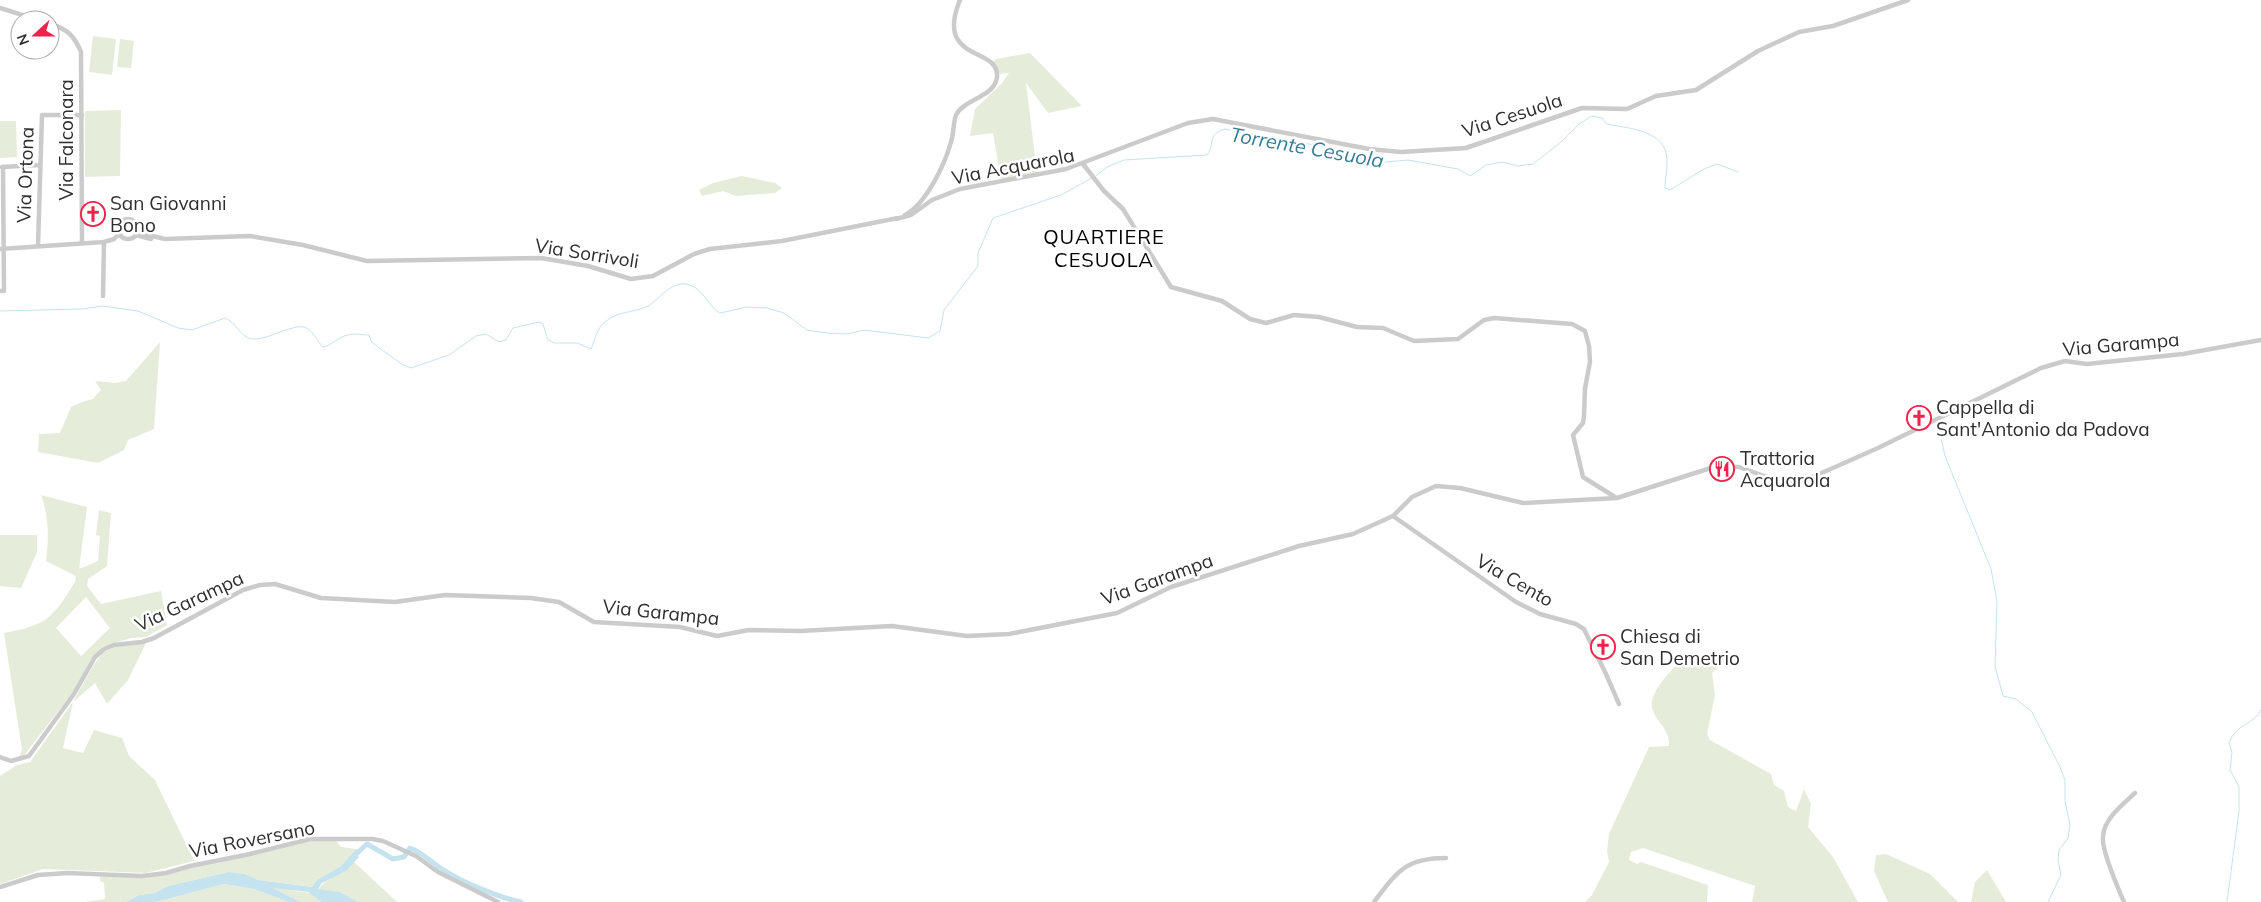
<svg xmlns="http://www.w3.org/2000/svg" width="2261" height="902" font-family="Mulish,sans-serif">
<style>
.green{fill:#e6ecda;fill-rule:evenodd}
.water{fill:#c4e3ee}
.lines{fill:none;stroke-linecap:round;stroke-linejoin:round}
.stream{stroke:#c4e3ee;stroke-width:1}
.canal{stroke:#c4e3ee;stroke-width:5}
.minor{stroke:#cbcbcb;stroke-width:4.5}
.labels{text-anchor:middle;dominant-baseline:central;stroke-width:5;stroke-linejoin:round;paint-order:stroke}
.street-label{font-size:19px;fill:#2e2e2e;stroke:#fff}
.poi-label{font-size:19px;fill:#2e2e2e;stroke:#fff;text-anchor:start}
.water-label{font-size:20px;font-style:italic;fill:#367c95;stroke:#fff}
.neighbourhood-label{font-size:20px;letter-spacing:1px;fill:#000;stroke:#fff}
</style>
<rect width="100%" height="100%" fill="#fff"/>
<g class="green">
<polygon points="93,36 116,39 112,75 89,72"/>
<polygon points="120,39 134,41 131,68 117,67"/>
<polygon points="1030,53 1082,106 1048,113 1026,83 1037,173 1001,180 993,133 970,136 975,109 1002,83 1009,73 998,74 993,62 996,59"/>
<polygon points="121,110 120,176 85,177 85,111"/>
<polygon points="0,121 16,121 17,157 0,158"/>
<polygon points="742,176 775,183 782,188 775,193 736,196 723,191 702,196 699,190 713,183"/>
<polygon points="160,342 154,429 128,440 124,450 98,463 38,452 39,434 60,433 71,407 82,402 93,399 101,390 95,381 115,383 126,381"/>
<path d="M41,495L87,507L79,569L98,561L100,536L96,535L99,510L111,513L107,566L88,579L87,586L101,604L161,591L167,625L146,637L131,638L102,647L89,664L73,692L25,754L19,757L22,750L4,633C47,625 52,619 75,582L76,576L46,561C49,538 49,517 41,495ZM86,597L110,628L81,656L56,628Z"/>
<polygon points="0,535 37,535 37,552 21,588 0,586"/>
<polygon points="146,643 128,680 107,704 95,683 73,702 63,748 83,753 94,730 122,738 129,756 155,780 194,861 146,873 43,869 0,884 0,776 17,765 30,762 73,702 93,666 103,652 115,647"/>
<path d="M1729,659L1712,673L1715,695L1707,734L1710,740L1771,774L1774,785L1784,791L1788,807L1796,811L1804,789L1811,804L1808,827L1833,857L1858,902H1752L1755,886L1643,848L1631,852L1629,860L1637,864L1641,862L1708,885L1707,902H1585L1592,895L1609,862L1607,851L1609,834L1649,747L1669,746C1670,730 1659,725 1653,711C1646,695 1670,672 1680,661Z"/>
<polygon points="310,840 336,841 341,847 356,849 341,866 317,880 313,887 258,880 245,874 229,872 168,886 155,893 139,895 126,902 85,902 105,899 104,883 100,881 100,876 145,877"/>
<polygon points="1886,854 1930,874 1958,902 1888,902 1874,871 1876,855"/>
<path d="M354,862L397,902H358L340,892L318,890C326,877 342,876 354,862Z"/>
<polygon points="1987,870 2006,902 1971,902 1975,882"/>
<polygon points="224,884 254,889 289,902 156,902"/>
<path d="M280,887C294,894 313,888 322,902H300L271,888Z"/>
</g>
<polygon class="water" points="356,849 360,852 357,855 359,857 346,871 322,883 318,889 340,892 358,902 322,902 308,892 273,888 300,902 289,902 254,889 224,884 156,902 126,902 139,895 155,893 168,886 229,872 245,874 258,880 312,887 317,880 341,866"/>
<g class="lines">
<g class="stream">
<path d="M1096,176L1107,167L1124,160L1207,155C1216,143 1206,135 1225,129L1326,147L1386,162L1408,160L1458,169L1470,176L1486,165L1502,162L1518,166L1533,164L1560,143L1579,124L1592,116L1602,118L1607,124C1626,128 1661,130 1666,153C1669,164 1665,177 1665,188L1670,190L1704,169L1717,164L1738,172"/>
<path d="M0,311L82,309L103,306L138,311L178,328L192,330L225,318C236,322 240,337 252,339C268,341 297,320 308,329C314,333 318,342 323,347C333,345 338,337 348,335C354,333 362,335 369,335L371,341L378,347L403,365L411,368L449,355L476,336L486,334L499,342L506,340L513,328L539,322L543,324L548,340L555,343H577L591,349C595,340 597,328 605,322C617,311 634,313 648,306C660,299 670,282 686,284C704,287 707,306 720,313L747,307L767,308L784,313L807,330L827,333L847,334L864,330L928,338L940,331L944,310L978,266V253L993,218L1061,195L1092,178"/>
<polyline points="1939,429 1945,456 1991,569 1997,601 1995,666 2003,696 2016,699 2032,712 2059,765 2065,780 2065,801 2070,825 2068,838 2059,850 2058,860 2061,875 2048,902"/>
<path d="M2227,902L2239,811V787L2230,770L2232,752L2229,743C2235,724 2254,725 2261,710"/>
</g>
<path class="canal" d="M355,855L367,844L393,859L404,857L410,848C422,852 431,862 442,869C464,883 497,897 521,902"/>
<g class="minor">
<polyline points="0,8 38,20"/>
<path d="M50,24C67,29 74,35 81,52L82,243"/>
<polyline points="1083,164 1104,191 1123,209 1171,287 1222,301 1250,319 1266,323 1294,315 1319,317 1357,327 1383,328 1414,341 1458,339 1484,320 1494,318 1572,324 1585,331 1589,346 1590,362 1585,388 1584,416 1583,423 1573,435 1583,477 1615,497"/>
<polyline points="2,167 40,165"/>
<path d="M905,215C926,204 945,164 951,142C954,133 953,123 956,115C964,99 995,97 997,77C1000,46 934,63 960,0"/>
<polyline points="896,219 911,215 932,200 960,189 1066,169 1188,123 1213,119 1369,149 1401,152 1466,148 1582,108 1627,109 1656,96 1696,90 1758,51 1799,32 1833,26 1908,0"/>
<circle cx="128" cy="229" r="10"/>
<polyline points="138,230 144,234 165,239 250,236 303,245 367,261 541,258 588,266 631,279 653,276 694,254 710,249 782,241 898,218"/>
<polyline points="136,235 151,239"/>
<polyline points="38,246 42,115 82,115"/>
<polyline points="0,249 104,242 114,239 120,233"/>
<polyline points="0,291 4,291 3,167"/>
<polyline points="103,296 104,242"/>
<polyline points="1393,516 1516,602 1540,614 1576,624 1584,629 1606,674 1619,704"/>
<polyline points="0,757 11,761 29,756 74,694 95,657 104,649 114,645 142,642 154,638 243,590 260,585 275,584 321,598 395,602 445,595 531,598 559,602 594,622 680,627 717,636 749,630 800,631 892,626 967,636 1009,634 1117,613 1171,587 1299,546 1353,534 1393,516 1412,497 1436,486 1460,488 1523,503 1617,498 1717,466 1739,467 1783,483 1799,483 1878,448 2041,368 2065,361 2087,364 2183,354 2261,340"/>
<polyline points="0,887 38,875 67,873 142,876 166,873 190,866 250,854 310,839 372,839 383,841 416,856 438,872 498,902"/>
<path d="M1374,902C1397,872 1405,858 1446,858"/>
<path d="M2124,902C2118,888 2101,850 2103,836C2104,819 2123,804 2135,793"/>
</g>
</g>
<defs>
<symbol id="church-ring" viewBox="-11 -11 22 22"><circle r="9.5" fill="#fff" stroke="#f2224b" stroke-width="1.5"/><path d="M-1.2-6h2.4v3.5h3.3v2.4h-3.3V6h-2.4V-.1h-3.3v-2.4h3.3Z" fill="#f2224b"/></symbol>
<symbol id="restaurant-ring" viewBox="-11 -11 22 22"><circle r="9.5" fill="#fff" stroke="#f2224b" stroke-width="1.5"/><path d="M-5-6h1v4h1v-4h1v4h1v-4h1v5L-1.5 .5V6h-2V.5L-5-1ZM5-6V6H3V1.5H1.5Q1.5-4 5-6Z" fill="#f2224b"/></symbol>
</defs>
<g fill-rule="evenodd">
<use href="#church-ring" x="79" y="200" width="28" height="28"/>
<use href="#church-ring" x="1905" y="404" width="28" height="28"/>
<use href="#restaurant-ring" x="1708" y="455" width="28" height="28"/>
<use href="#church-ring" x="1589" y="633" width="28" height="28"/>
</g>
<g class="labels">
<g class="street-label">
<text transform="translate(1512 115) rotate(-18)">Via Cesuola</text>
<text transform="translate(66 140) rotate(-90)">Via Falconara</text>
<text transform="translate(1013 166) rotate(-11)">Via Acquarola</text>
<text transform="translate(25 175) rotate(-88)">Via Ortona</text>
<text transform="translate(587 253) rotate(9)">Via Sorrivoli</text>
<text transform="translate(2121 344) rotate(-5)">Via Garampa</text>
<text transform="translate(1157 579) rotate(-20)">Via Garampa</text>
<text transform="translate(1515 580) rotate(30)">Via Cento</text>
<text transform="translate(189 601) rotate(-25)">Via Garampa</text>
<text transform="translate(661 612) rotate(6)">Via Garampa</text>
<text transform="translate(252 839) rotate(-11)">Via Roversano</text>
</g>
<g class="poi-label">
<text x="110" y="203">San Giovanni<tspan x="110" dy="22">Bono</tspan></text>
<text x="1936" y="407">Cappella di<tspan x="1936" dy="22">Sant'Antonio da Padova</tspan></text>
<text x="1740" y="458">Trattoria<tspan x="1740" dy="22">Acquarola</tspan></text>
<text x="1620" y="636">Chiesa di<tspan x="1620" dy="22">San Demetrio</tspan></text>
</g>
<g class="water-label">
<text transform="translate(1307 147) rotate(10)">Torrente Cesuola</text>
</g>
<g class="neighbourhood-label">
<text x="1104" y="236">QUARTIERE<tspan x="1104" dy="23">CESUOLA</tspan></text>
</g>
</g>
<g transform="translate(35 35) rotate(249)"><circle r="24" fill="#ffffff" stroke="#ababab"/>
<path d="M0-4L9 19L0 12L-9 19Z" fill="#f2224b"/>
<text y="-8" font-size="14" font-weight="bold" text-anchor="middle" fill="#2e2e2e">N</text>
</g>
</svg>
